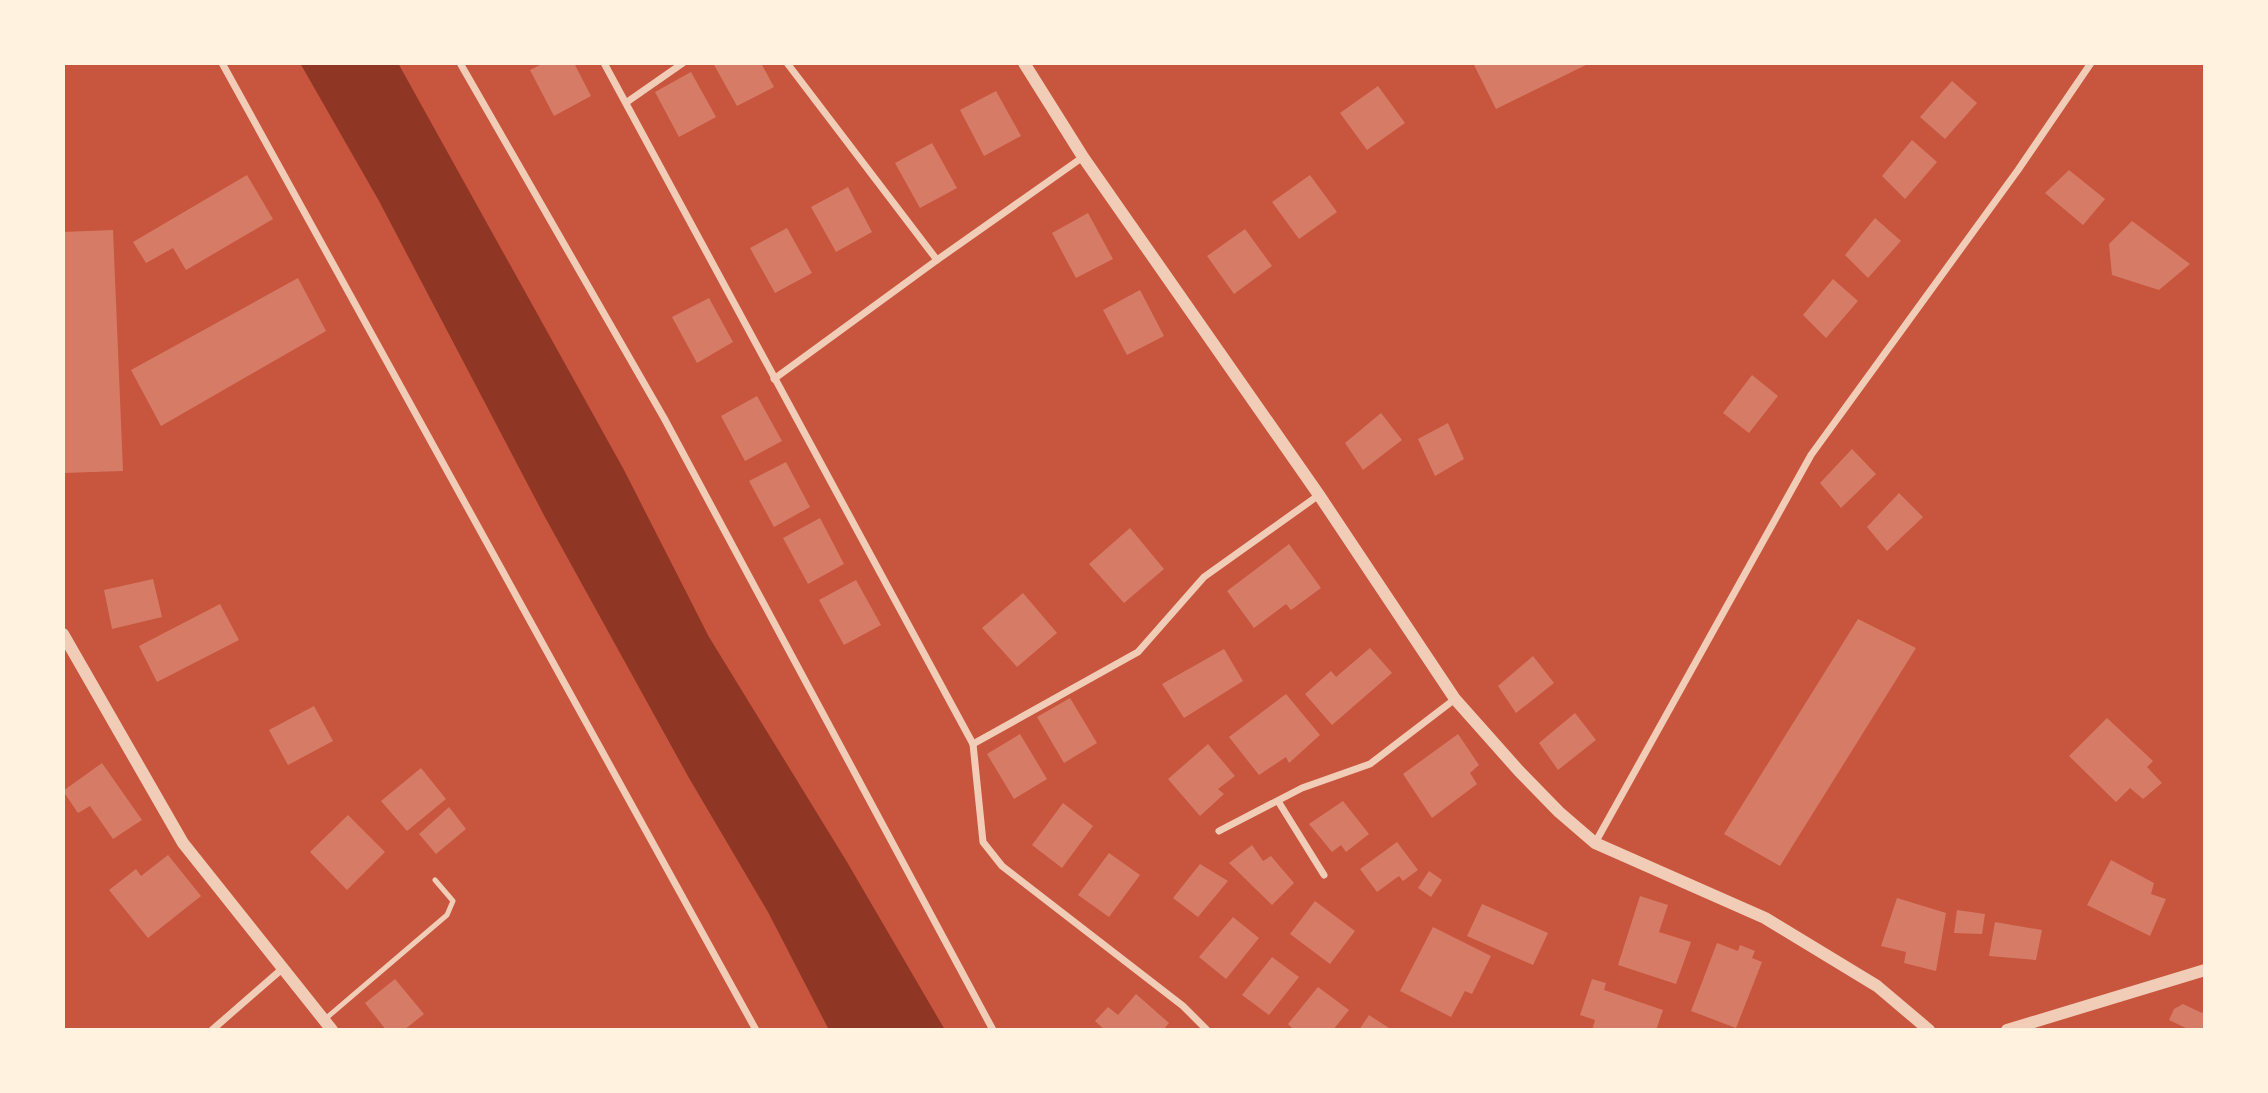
<svg xmlns="http://www.w3.org/2000/svg" width="2268" height="1093" font-family="'Fira Sans Condensed',sans-serif">
<style>
.water{fill:#8f3625}
.building{fill:#d67c66}
.lines{fill:none;stroke-linecap:round;stroke-linejoin:round}
.service{stroke:#f1ccb7;stroke-width:5}
.minor{stroke:#f1ccb7;stroke-width:7}
.tertiary{stroke:#f1ccb7;stroke-width:12}
</style>
<rect width="100%" height="100%" fill="#c8553d"/>
<polygon class="water" points="300,63 398,63 624,470 709,637 847,862 945,1030 829,1030 768,912 689,778 546,519 379,201"/>
<g class="building">
<polygon points="544,63 574,63 591,96 554,116 530,70"/>
<polygon points="713,63 761,63 774,87 737,106"/>
<polygon points="1473,63 1590,63 1496,109"/>
<polygon points="691,72 716,117 679,137 655,92"/>
<polygon points="1952,81 1977,103 1945,139 1920,117"/>
<polygon points="1378,86 1405,123 1367,150 1340,113"/>
<polygon points="996,91 1021,136 984,156 960,110"/>
<polygon points="1912,140 1937,162 1905,199 1882,176"/>
<polygon points="932,143 957,188 920,208 895,163"/>
<polygon points="2069,170 2105,199 2083,225 2045,193"/>
<polygon points="247,175 273,219 186,270 173,248 146,263 133,242"/>
<polygon points="1310,175 1337,212 1299,239 1272,202"/>
<polygon points="848,187 872,232 836,252 811,207"/>
<polygon points="1088,213 1113,259 1076,278 1052,233"/>
<polygon points="1875,218 1901,241 1868,278 1845,255"/>
<polygon points="2132,221 2190,264 2159,290 2112,275 2109,244"/>
<polygon points="787,228 812,273 775,293 750,248"/>
<polygon points="1245,229 1272,266 1234,294 1207,256"/>
<polygon points="113,230 123,471 63,473 63,232"/>
<polygon points="298,278 326,331 161,426 131,370"/>
<polygon points="1833,279 1858,301 1826,338 1803,315"/>
<polygon points="1140,290 1164,336 1127,355 1103,310"/>
<polygon points="709,298 733,342 697,363 672,317"/>
<polygon points="1752,375 1778,396 1749,433 1723,413"/>
<polygon points="757,396 782,441 745,461 721,416"/>
<polygon points="1381,413 1402,440 1363,470 1345,443"/>
<polygon points="1448,423 1464,459 1435,476 1418,439"/>
<polygon points="1852,449 1876,474 1841,508 1820,483"/>
<polygon points="786,462 810,507 774,527 749,481"/>
<polygon points="1899,493 1923,517 1887,551 1867,527"/>
<polygon points="820,518 844,564 808,584 783,538"/>
<polygon points="1130,528 1164,569 1124,603 1089,564"/>
<polygon points="1289,544 1321,588 1291,610 1286,604 1254,628 1227,591"/>
<polygon points="153,579 162,617 112,629 104,590"/>
<polygon points="856,580 881,625 844,645 819,600"/>
<polygon points="1023,593 1057,633 1017,667 982,628"/>
<polygon points="220,604 239,640 157,682 139,646"/>
<polygon points="1858,619 1916,648 1780,866 1724,834"/>
<polygon points="1370,648 1392,673 1332,725 1305,694 1331,671 1336,677"/>
<polygon points="1224,649 1243,681 1184,718 1162,684"/>
<polygon points="1533,656 1554,683 1516,713 1498,686"/>
<polygon points="1286,694 1320,735 1289,763 1286,757 1259,775 1229,737"/>
<polygon points="1070,698 1097,743 1064,763 1037,717"/>
<polygon points="314,706 333,741 288,765 269,730"/>
<polygon points="1575,713 1596,740 1558,770 1539,743"/>
<polygon points="2107,718 2153,761 2147,767 2162,783 2143,799 2130,788 2116,802 2069,756"/>
<polygon points="1020,734 1047,779 1014,799 987,754"/>
<polygon points="1458,734 1479,765 1470,773 1477,784 1432,818 1403,774"/>
<polygon points="1208,744 1235,776 1218,789 1224,794 1200,816 1168,779"/>
<polygon points="102,763 142,820 113,839 90,806 78,813 63,791"/>
<polygon points="421,768 446,799 407,831 381,801"/>
<polygon points="1343,801 1369,834 1346,852 1341,845 1332,852 1309,824"/>
<polygon points="1063,803 1093,826 1062,868 1032,845"/>
<polygon points="449,807 466,829 436,854 419,834"/>
<polygon points="348,815 385,852 347,890 310,852"/>
<polygon points="1397,842 1418,870 1403,881 1399,876 1377,892 1360,869"/>
<polygon points="1252,845 1263,861 1271,856 1294,883 1272,905 1229,863"/>
<polygon points="1109,853 1140,875 1109,917 1078,895"/>
<polygon points="168,855 201,896 148,938 109,890 136,869 141,876"/>
<polygon points="2111,860 2154,883 2151,894 2166,899 2150,936 2087,905"/>
<polygon points="1200,864 1228,881 1198,917 1173,898"/>
<polygon points="1429,871 1442,880 1431,897 1418,888"/>
<polygon points="1640,896 1668,905 1659,932 1691,942 1676,984 1618,965"/>
<polygon points="1897,898 1946,913 1936,971 1904,963 1906,952 1881,946"/>
<polygon points="1315,901 1355,931 1330,964 1290,934"/>
<polygon points="1482,904 1548,933 1533,965 1467,936"/>
<polygon points="1957,910 1985,914 1982,934 1954,933"/>
<polygon points="1233,917 1259,938 1226,979 1199,957"/>
<polygon points="1995,922 2042,930 2036,960 1989,956"/>
<polygon points="1433,927 1491,956 1472,994 1465,991 1451,1017 1400,991"/>
<polygon points="1717,943 1738,951 1740,945 1755,951 1752,958 1762,962 1736,1028 1691,1011"/>
<polygon points="1272,957 1299,977 1269,1015 1242,995"/>
<polygon points="395,979 424,1014 404,1030 386,1030 365,1003"/>
<polygon points="1592,979 1606,983 1604,990 1663,1010 1656,1030 1592,1030 1595,1020 1580,1015"/>
<polygon points="1318,987 1349,1010 1333,1030 1294,1030 1288,1024"/>
<polygon points="1136,994 1169,1023 1163,1030 1105,1030 1095,1021 1108,1007 1118,1015"/>
<polygon points="2183,1004 2202,1013 2205,1006 2205,1030 2190,1030 2169,1020 2174,1009"/>
<polygon points="1369,1015 1392,1030 1359,1030"/>
</g>
<g class="lines">
<polyline class="service" points="324,1020 447,915 453,901 435,880"/>
<g class="minor">
<polyline points="222,63 756,1030"/>
<polyline points="460,63 664,418 993,1030"/>
<polyline points="604,63 973,744 983,842 1002,866 1183,1006 1207,1030"/>
<polyline points="787,63 937,260"/>
<polyline points="627,102 683,63"/>
<polyline points="774,379 937,260 1083,157"/>
<polyline points="973,744 1138,652 1204,577 1319,495"/>
<polyline points="1278,801 1324,875"/>
<polyline points="1219,831 1302,788 1370,764 1455,699"/>
<polyline points="1595,843 1811,455 2018,170 2091,63"/>
<polyline points="212,1030 282,969"/>
</g>
<g class="tertiary">
<polyline points="1024,63 1083,157 1319,495 1455,699 1519,771 1559,812 1595,843 1765,918 1877,986 1929,1030"/>
<polyline points="63,634 183,843 332,1030"/>
<polyline points="2007,1030 2205,970"/>
</g>
</g>
<rect width="2268" height="1093" fill="none" stroke="#fff3e0" stroke-width="130"/>
</svg>
